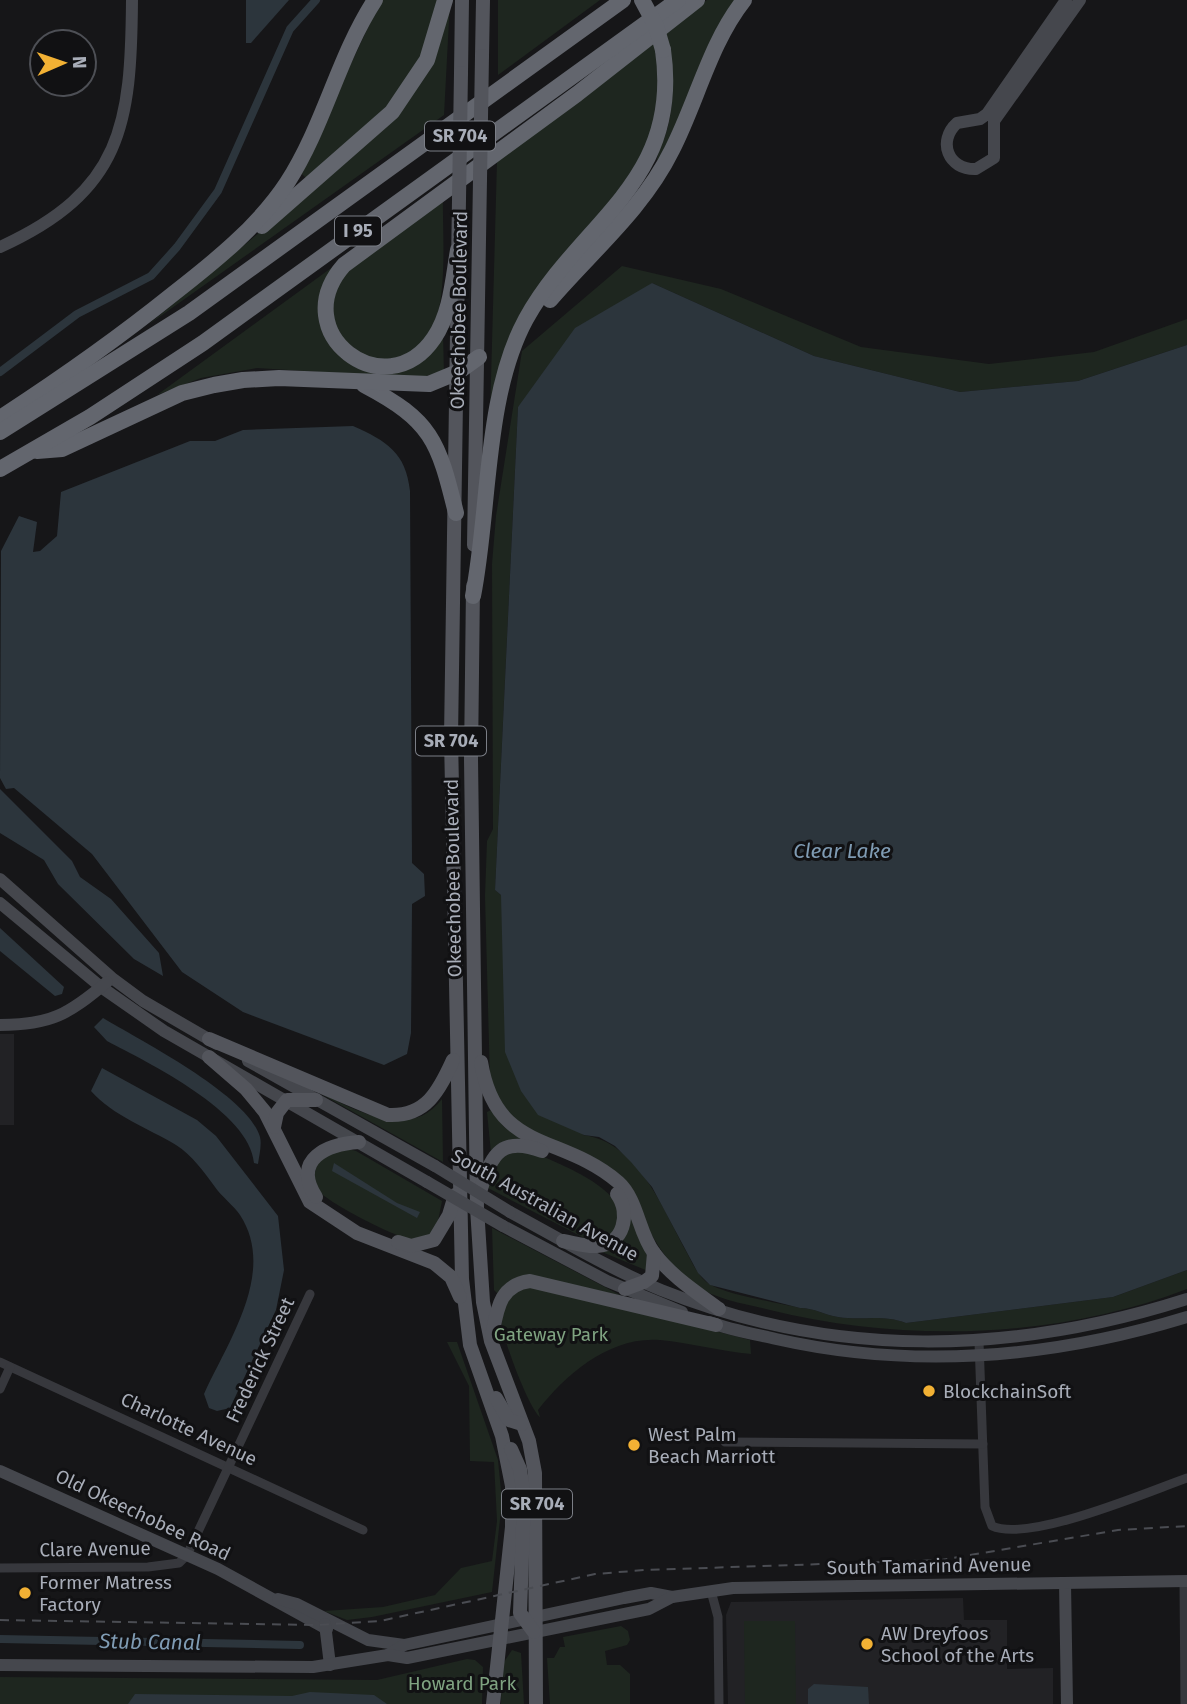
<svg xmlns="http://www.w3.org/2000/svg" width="1187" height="1704" font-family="'Fira Sans',sans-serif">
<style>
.built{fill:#222225}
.green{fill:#1e261f}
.water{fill:#2c353c}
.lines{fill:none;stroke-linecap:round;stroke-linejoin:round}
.canal{stroke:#2c353c;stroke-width:8}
.street{stroke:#37383d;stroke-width:9}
.secondary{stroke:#45474d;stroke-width:12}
.primary{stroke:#53555c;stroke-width:14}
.highway{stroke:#63666e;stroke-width:16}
.rail{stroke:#4a4c52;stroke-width:2;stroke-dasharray:9 7;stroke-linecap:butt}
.secondary-bridge{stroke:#45474d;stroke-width:12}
.primary-bridge{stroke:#53555c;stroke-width:14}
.highway-bridge{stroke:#63666e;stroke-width:16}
.poi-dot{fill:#f2b134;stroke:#111113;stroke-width:2.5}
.labels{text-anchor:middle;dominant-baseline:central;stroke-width:6;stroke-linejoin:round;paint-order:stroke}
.shield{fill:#111113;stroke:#7b7e86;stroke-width:2}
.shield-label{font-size:18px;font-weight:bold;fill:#a8adb8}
.street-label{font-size:19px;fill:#a8adb8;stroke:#111113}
.park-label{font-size:19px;fill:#7fa381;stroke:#111113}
.poi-label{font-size:19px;fill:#a8adb8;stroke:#111113;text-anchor:start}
.water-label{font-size:21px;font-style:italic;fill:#7f9bb3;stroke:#111113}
</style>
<rect width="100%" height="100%" fill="#161618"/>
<g class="built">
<rect x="0" y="1034" width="14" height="91"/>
<polygon points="963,1598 964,1620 1007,1620 1007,1669 1053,1668 1053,1704 728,1704 726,1615 731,1602"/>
</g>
<g class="green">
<polygon points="381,0 440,0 435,29 400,96 308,180 300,172"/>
<polygon points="498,0 600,0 498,75"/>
<path d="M707,0H740L657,162C656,153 666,137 668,126C676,93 672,63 664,31Z"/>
<polygon points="450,1 444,115 148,325 385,128"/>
<polygon points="654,40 661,92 645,155 540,292 490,416 497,161"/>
<path d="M443,200C442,237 452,334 414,353C405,357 392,358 382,360C351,367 339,332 329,310L343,273Z"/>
<polygon points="338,263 325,327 380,370 443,334 444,373 414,378 257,368 201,378 157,395"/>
<path d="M622,266L721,289L861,347L989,364L1094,352L1187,319V345L1078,381L960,392L814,356L652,283L518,407L495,890L501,895L583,1135C638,1142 663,1209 686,1251C692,1262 699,1279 711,1285C732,1296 776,1302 800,1308C815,1308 824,1315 838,1317C862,1321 882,1314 906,1323L1113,1297L1187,1270V1289C1057,1339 905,1343 770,1310C747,1304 716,1300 695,1285C673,1270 655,1244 644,1219C638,1208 637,1190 626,1182C593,1155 540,1144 512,1116C502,1106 496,1093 490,1081L485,896L487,841L493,829L492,564L496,516L522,351Z"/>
<path d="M303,1084C343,1103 407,1146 442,1099L443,1162Z"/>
<polygon points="491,1110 504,1127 528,1140 491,1153 487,1112"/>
<path d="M342,1147L356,1151L442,1201L436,1231C427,1236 420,1240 410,1239C395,1237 326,1202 318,1190C312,1180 315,1169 319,1158Z"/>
<path d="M524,1149C553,1161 660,1199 604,1240L584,1238L488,1188L492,1167L509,1150Z"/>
<polygon points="631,1215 650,1254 648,1271 602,1252 623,1241"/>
<polygon points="492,1228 622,1296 536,1277 498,1294 494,1290"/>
<path d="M540,1286L750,1340L751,1354C720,1351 690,1343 660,1340C610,1336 566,1374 538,1410L540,1417C529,1409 499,1331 501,1316C502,1308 509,1298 513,1291Z"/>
<polygon points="447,1342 457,1342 498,1460 502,1501 492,1592 372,1617 347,1620 324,1611 383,1607 435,1595 461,1568 492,1561 497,1521 494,1462 470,1461 469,1386"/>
<polygon points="744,1621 795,1621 796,1704 745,1704"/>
<polygon points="621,1626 628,1631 630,1640 627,1645 605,1651 607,1665 620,1665 630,1674 630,1704 550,1704 547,1658 554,1658 560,1647 565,1647 563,1637"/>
<polygon points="512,1650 521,1653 524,1704 501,1704 502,1665"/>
<polygon points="467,1659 475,1660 483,1667 482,1704 0,1704 0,1677 377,1680"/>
</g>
<g class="water">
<polygon points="246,0 289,0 251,43 246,43"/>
<path d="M652,283L814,356L960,392L1078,381L1187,345V1270L1113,1297L906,1323C882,1314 862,1321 838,1317C824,1315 815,1308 800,1308L710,1285L698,1273L652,1187L631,1162L615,1146L599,1137L584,1135L538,1115L521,1091L505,1052L501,895L495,890L518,407L575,328Z"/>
<path d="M353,426C387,441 406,453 410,491L412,863L424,874L425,896L412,904L411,1033L407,1054L384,1065L243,1012L182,972L92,854L14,788L6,789L0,778L1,551L19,516L37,522L33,552L40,551L57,536L61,492L190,441H215L243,430Z"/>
<polygon points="0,789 72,861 80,877 111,899 159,953 163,976 134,959 58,884 44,860 0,833"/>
<polygon points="0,928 64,987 62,994 55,996 0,951"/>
<path d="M103,1018C140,1040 249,1096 260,1137C262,1145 259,1156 258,1164L254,1163C250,1112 149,1063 107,1041L94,1027Z"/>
<path d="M102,1068L197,1120L216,1136L278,1216L284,1270L276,1310L230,1408L217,1411L209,1408L204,1394C228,1341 277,1272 240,1215C233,1205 222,1197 215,1187C204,1172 192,1155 176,1145C148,1128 113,1116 91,1091Z"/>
<polygon points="334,1163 397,1203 420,1212 417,1218 332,1171"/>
<polygon points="814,1684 868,1687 869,1704 808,1704 808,1689"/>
<polygon points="310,1692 374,1695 387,1704 128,1704 135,1694 292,1696"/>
</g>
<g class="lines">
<g class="canal">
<polyline points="0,372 77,314 151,276 177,247 218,191 290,29 316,0"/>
<polyline points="0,1639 300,1645"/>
</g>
<g class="street">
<path d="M979,1342L985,1507L992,1526C1029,1543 1147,1492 1187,1478"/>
<polyline points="0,1362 363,1530"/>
<polyline points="0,1389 10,1367"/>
<polyline points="725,1442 983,1444"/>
<polyline points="0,1568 148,1567 179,1563 187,1555 310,1294"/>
<polyline points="1184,1581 1185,1704"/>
<polyline points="711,1591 718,1617 719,1704"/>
</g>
<g class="secondary">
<path d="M1066,0L987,114L980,119L957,123C937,141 948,170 976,169L994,158V121L1080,0"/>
<path d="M0,247C123,191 131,124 132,0"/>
<polyline points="0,879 112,978 143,1001 217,1044"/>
<polyline points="0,903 101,987 164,1031 427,1182"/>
<path d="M0,1025C51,1025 69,1014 107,982"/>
<polyline points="248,1061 435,1166"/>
<path d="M510,1212C560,1239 608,1268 661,1290C833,1359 1012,1355 1187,1299"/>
<polyline points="503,1226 607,1281 682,1312"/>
<path d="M709,1322C731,1330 754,1334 776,1339C914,1370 1053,1358 1187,1317"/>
<polyline points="0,1471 218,1569 327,1629"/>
<polyline points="1065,1583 1067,1704"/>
<polyline points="278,1599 297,1604 368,1640 404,1645"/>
<polyline points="325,1624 330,1665"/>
<polyline points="388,1655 404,1645 624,1598 651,1593 672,1597"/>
<polyline points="0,1665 313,1667 388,1655 407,1658 649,1609 672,1597 733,1588 1187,1581"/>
</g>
<g class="primary">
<polyline points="482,56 483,0"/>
<polyline points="461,73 462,0"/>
<polyline points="459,199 451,738 462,1279 470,1345 502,1436 512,1486 512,1527 493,1704"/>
<polyline points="474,545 480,179"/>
<polyline points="473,586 471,759 477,1208 483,1302 491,1341 529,1441 535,1473 536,1704"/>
<path d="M209,1039L388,1115C426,1117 439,1091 453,1060"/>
<polyline points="209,1057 246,1089 265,1112 310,1202 357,1233 434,1263 451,1277 460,1297"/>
<path d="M481,1062C496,1154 561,1133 618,1182C638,1200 638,1232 654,1253C671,1276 696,1292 719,1309"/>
<polyline points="274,1127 277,1113 287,1100 316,1100"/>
<path d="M481,1189C491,1153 503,1136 542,1151"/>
<path d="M316,1197C291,1159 328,1144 359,1142"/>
<path d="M563,1241C574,1243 586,1247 597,1246C624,1245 631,1213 617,1194"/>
<polyline points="398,1242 411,1246 434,1240 449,1215 455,1195"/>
<polyline points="625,1289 644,1282 652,1276 654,1253"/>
<path d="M492,1336C497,1310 499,1285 530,1281L716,1325"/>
<polyline points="496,1398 509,1420 522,1424"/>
<polyline points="511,1449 520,1469 524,1497 520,1613 534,1632"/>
</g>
<g class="highway">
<polyline points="262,226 392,112 427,60 445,0"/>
<path d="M458,250C453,279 451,313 434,338C386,409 284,333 344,265L577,94L697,0"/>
<path d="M550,300C592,251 643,209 672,150C697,101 710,43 744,0"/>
<path d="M364,385C432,421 438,440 456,513"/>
<path d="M0,418C60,379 117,339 173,294C214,262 258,227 287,183C324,126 338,57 375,0"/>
<polyline points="0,432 189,313 623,0"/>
<polyline points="37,451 62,449 182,393 214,385 243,380 279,378 429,384 458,372 479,357"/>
<polyline points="0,469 90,417 203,343 678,0"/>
<path d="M473,596C490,510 484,396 526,319C581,220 682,183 663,50"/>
</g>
<polyline class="rail" points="0,1620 318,1625 380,1621 595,1574 645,1570 941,1560 1118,1530 1187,1526"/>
<g class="secondary-bridge">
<polyline points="435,1166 510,1212"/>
<polyline points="427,1182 503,1226"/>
</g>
<g class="primary-bridge">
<polyline points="480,179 482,56"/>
<polyline points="459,199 461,73"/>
</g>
<polyline class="highway-bridge" points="642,0 656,26 663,50"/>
</g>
<g class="poi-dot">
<circle cx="929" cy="1391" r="7"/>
<circle cx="634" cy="1445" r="7"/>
<circle cx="25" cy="1593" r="7"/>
<circle cx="867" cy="1644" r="7"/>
</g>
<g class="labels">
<g class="shield">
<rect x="425" y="121.5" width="70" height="29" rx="5"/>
<rect x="335" y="216.5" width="46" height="29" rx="5"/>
<rect x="416" y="726.5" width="70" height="29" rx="5"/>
<rect x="502" y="1489.5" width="70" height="29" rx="5"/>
</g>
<g class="shield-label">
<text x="460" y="136">SR 704</text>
<text x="358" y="231">I 95</text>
<text x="451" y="741">SR 704</text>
<text x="537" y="1504">SR 704</text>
</g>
<g class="street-label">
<text transform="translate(459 310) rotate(-89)">Okeechobee Boulevard</text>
<text transform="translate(453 878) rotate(-91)">Okeechobee Boulevard</text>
<text transform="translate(545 1205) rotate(29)">South Australian Avenue</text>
<text transform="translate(260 1360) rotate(-65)">Frederick Street</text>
<text transform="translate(189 1429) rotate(25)">Charlotte Avenue</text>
<text transform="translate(143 1515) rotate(25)">Old Okeechobee Road</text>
<text transform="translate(95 1549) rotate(-1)">Clare Avenue</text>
<text transform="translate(929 1566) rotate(-1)">South Tamarind Avenue</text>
</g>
<g class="park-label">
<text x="551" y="1334">Gateway Park</text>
<text x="462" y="1683">Howard Park</text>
</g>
<g class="poi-label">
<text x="943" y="1391">BlockchainSoft</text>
<text x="648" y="1434">West Palm<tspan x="648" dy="22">Beach Marriott</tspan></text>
<text x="39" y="1582">Former Matress<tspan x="39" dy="22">Factory</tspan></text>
<text x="881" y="1633">AW Dreyfoos<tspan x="881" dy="22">School of the Arts</tspan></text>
</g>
<g class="water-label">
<text x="842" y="851">Clear Lake</text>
<text transform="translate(150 1642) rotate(1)">Stub Canal</text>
</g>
</g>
<g transform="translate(63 63) rotate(88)"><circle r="33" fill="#111113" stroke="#4d4f55" stroke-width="2"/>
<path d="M0-5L12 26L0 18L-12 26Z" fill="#f2b134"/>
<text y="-10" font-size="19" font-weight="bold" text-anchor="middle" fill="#a8adb8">N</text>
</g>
</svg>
